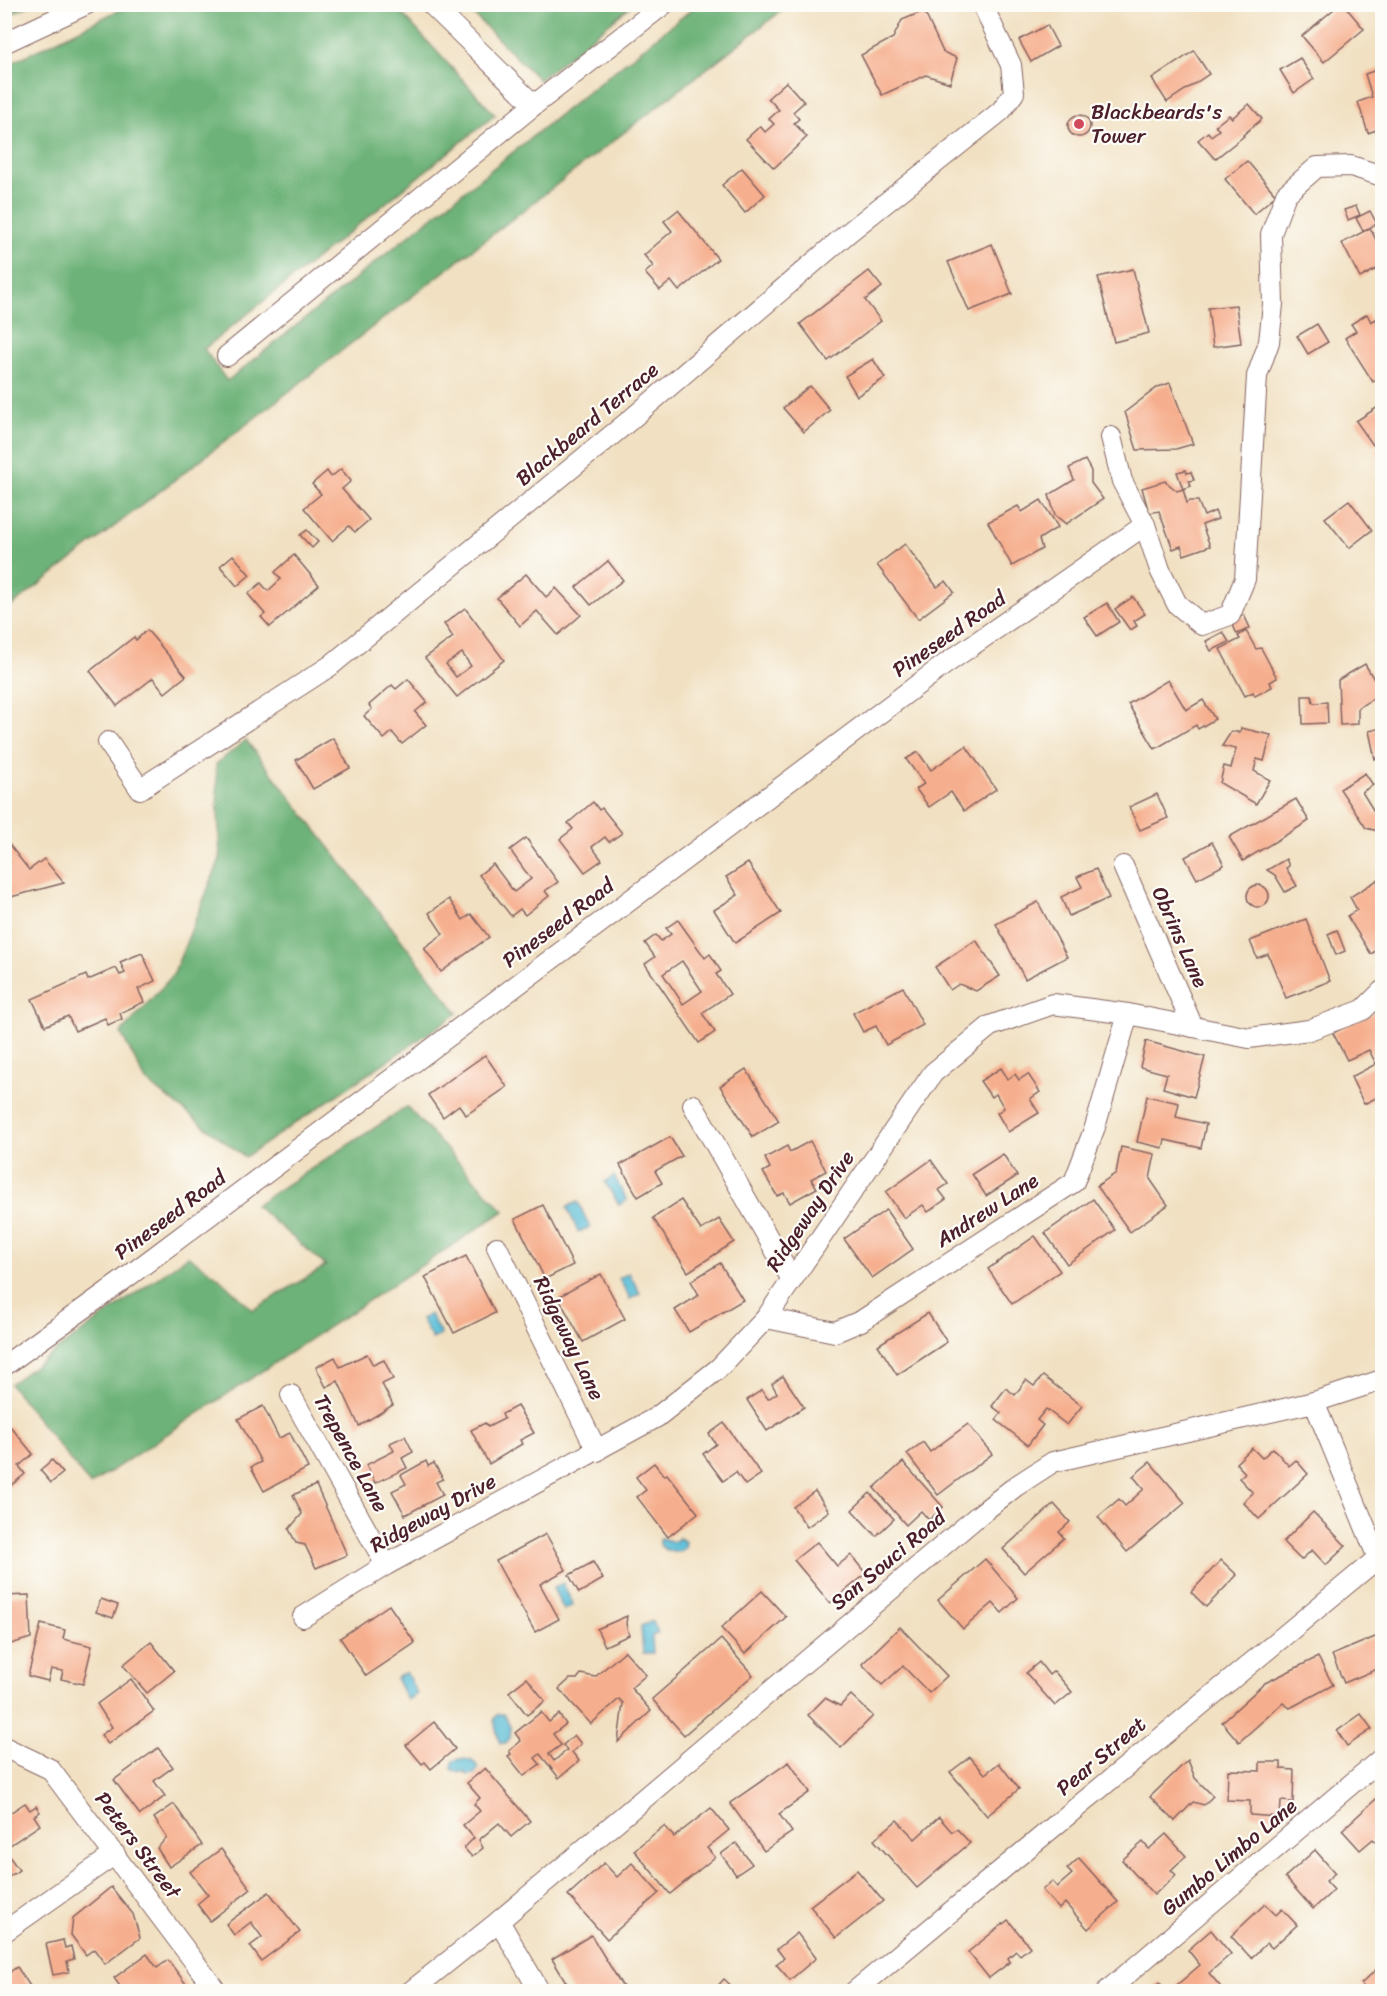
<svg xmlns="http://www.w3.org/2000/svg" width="1387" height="1996" font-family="Sriracha,sans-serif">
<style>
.forest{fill:#6db278;stroke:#5c6852;stroke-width:1.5}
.water{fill:#57bcd5;stroke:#506e80;stroke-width:1.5}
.building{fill:#f6af8e;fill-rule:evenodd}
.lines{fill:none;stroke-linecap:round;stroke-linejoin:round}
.minor-casing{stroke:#846360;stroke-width:22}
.minor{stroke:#fff;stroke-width:20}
.poi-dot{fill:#d1495b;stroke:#fdfcf7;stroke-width:2}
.labels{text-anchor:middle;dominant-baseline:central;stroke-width:4.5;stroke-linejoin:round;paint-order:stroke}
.poi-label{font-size:21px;fill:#4a1f2b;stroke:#fdfcf7;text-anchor:start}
.street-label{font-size:21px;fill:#4a1f2b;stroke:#fdfcf7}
</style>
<rect width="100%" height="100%" fill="#fdfcf7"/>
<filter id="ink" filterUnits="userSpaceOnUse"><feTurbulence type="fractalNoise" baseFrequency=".0167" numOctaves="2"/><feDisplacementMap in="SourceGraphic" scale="12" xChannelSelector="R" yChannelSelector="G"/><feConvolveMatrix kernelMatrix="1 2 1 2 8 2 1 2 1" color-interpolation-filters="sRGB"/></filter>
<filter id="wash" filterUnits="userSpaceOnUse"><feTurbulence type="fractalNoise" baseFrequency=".008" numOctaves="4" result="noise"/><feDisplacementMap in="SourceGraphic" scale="24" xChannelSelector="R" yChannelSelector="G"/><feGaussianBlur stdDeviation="1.35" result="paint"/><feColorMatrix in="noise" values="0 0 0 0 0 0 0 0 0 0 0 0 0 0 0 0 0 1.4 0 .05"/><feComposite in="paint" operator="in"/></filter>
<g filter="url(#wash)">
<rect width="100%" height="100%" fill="#f1e0c1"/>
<g class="forest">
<polygon points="5,4 30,4 30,5 5,17"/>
<polygon points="131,4 394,5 495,115 204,349 227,381 697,5 789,5 5,611 5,66"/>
<polygon points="464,5 632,5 539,80"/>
<polygon points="246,740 458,1013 245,1157 146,1081 121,1033 173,975 220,859 216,764"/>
<polygon points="407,1107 504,1211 90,1485 10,1384 188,1256 217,1276 253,1310 326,1266 255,1205"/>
</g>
<g class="water">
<polygon points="614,1176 627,1200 619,1205 605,1182"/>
<polygon points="578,1202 590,1227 578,1232 567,1207"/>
<polygon points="629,1273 640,1293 630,1299 619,1278"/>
<polygon points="430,1314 441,1335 432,1339 421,1319"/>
<path d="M661,1538L674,1542L679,1538L686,1542L685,1548C677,1555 667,1552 660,1545V1539Z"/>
<polygon points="563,1583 573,1605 564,1610 553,1588"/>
<polygon points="653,1621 658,1633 652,1636 653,1653 643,1653 641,1626"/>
<polygon points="406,1672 417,1694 407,1700 396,1678"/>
<path d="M498,1714H503C511,1724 514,1733 506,1743H500C498,1739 495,1724 494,1719Z"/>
<path d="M460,1759C468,1759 474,1760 478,1768L475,1774L468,1775L465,1772H457L452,1769L453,1761Z"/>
</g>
<g id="blocks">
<g class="building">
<polygon points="1340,4 1343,4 1364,29 1324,62 1302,36"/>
<polygon points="924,11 943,52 957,58 950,83 926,75 882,95 861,55 893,38 902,20"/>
<polygon points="1047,25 1058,46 1031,62 1019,40"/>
<polygon points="1194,51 1209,74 1167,102 1152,79"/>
<polygon points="1300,58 1314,79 1294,93 1280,70"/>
<polygon points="1382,68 1382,148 1376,130 1368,133 1358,102 1372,97 1365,74"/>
<polygon points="786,82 804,102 793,112 799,119 794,123 807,137 774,168 746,139 760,126 765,132 774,124 769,119 779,110 768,98"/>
<polygon points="1249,104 1262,119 1243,135 1244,136 1215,159 1198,140 1208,132 1211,136 1219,130 1215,126 1229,115 1232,118"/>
<circle cx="1079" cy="126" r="11"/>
<polygon points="1247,161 1276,195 1254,214 1225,179"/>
<polygon points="742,168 765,195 745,213 722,185"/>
<polygon points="1356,206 1360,215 1348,220 1344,210"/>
<polygon points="678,210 718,259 679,291 671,281 660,290 645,273 653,266 644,255 672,231 664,221"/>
<polygon points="1370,211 1377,224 1363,231 1356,218"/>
<polygon points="1370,228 1382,252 1382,266 1360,278 1342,243"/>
<polygon points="992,244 1012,294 969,311 948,262"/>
<polygon points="1133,269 1149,333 1114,342 1098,277"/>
<polygon points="869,271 882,287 865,300 881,321 828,361 800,324"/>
<polygon points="1236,305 1241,343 1213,347 1208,308"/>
<polygon points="1367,314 1371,322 1376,319 1382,329 1382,376 1373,382 1345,338 1356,331 1351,324"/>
<polygon points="1317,324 1328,342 1308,354 1297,336"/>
<polygon points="873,359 885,378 857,396 845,376"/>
<polygon points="1170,383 1193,444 1176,449 1137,450 1125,412 1158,387"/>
<polygon points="810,386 830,410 804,432 783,408"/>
<polygon points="1378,407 1382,414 1382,439 1373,445 1356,421"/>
<polygon points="1382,444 1382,459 1375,451"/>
<polygon points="1085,460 1091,471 1091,483 1103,499 1066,524 1055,515 1049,495 1074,480 1069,468"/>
<polygon points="341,469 351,481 342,489 369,520 355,532 349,526 332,541 304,508 321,494 312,484 327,471 331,477"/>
<polygon points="1186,470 1187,473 1191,472 1194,480 1189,481 1191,486 1183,489 1177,472"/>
<polygon points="1165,481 1177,491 1183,489 1187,503 1190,501 1198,501 1204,516 1215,511 1218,519 1202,525 1210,546 1184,555 1181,546 1173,549 1159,511 1149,513 1142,488"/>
<polygon points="1041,500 1058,527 1039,539 1042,549 1012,566 988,522 1018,506 1022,512"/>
<polygon points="1349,500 1372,530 1349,548 1325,518"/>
<polygon points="307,530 318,542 312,548 300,535"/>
<polygon points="905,544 937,587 946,581 954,592 918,619 877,565"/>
<polygon points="233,555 250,575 237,586 220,566"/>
<polygon points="294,555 319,585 270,627 261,617 265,614 248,594 261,583 268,591 281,579 275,572"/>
<polygon points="608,561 623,580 591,605 576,587"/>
<polygon points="526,574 546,597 556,588 581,615 558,635 537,611 520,626 497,598"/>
<polygon points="1133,597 1145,614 1134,621 1137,626 1130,630 1115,609"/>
<polygon points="1107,603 1119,622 1097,636 1084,617"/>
<path d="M465,608L504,660L457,697L425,658L453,637L444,624ZM462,653L471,666L456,677L446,664Z"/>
<polygon points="1244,615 1250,628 1237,634 1231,621"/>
<polygon points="147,630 186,676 165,693 153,678 117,706 90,671 134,637 136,640"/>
<polygon points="1246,631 1256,649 1261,648 1277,678 1270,682 1272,687 1255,696 1253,692 1245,696 1220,649 1240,639 1238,636"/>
<polygon points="1223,632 1229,642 1211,651 1206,641"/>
<polygon points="1365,664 1382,693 1358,708 1358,724 1340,725 1338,680"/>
<polygon points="408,679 427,702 415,712 426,725 402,744 392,732 384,739 364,716 372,709 369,705 392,685 396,689"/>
<polygon points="1168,680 1186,710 1203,700 1215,719 1198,729 1196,725 1155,749 1128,704"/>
<polygon points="1302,696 1312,696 1313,703 1327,702 1328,723 1303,724"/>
<polygon points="1241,728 1271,735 1264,761 1257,759 1254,771 1270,780 1256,804 1220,783 1224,766 1231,768 1236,749 1222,746 1231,732 1240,732"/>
<polygon points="1382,728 1382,757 1375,759 1369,731"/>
<polygon points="333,738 350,768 313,789 296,760"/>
<polygon points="966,746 996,789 964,811 951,792 929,807 916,789 924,784 906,759 918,752 931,770"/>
<polygon points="1365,773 1373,785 1362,792 1375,813 1382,814 1382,832 1366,828 1340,789"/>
<polygon points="1157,794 1168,818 1140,830 1129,807"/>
<polygon points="1296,799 1309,821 1243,861 1229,837"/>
<polygon points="593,802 599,810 602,808 622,833 609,842 605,837 592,847 602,860 585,872 560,839 573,829 568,823"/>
<polygon points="4,838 29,870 44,859 64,883 7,898 4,896 4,867 10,863 4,856 4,851 9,848 4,842"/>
<polygon points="526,838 558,882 545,891 549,896 525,915 520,909 511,916 479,875 493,864 514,892 531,879 510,850"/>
<polygon points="1212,842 1224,865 1197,879 1185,857"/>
<polygon points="1286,859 1289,866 1286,868 1297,886 1285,892 1275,875 1267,870"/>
<polygon points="748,863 781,913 735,943 714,910 738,895 726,877"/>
<polygon points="1096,869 1109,898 1069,916 1061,897 1082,887 1077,877"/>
<polygon points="1382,877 1382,947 1371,954 1347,916 1357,910 1350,897"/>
<circle cx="1258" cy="896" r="11"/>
<polygon points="449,899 463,920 471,914 489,937 441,972 424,948 443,934 429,913"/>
<polygon points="1038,902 1067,957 1025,979 996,924"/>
<polygon points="1306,919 1330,981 1286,998 1268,954 1257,958 1250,941"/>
<path d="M678,920L705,958L710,954L721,971L716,974L730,994L702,1013L715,1032L699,1043L645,964L655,957L645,943L656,935L661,941L671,934L666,928ZM682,961L702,991L683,1004L663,974Z"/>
<polygon points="1337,930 1345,951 1336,955 1328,934"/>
<polygon points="976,940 1000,976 976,991 959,984 950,990 935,967"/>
<polygon points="142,953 155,981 138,989 144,1002 120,1013 122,1019 108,1025 105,1018 75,1031 68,1016 45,1026 32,999 86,975 88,980 116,968 120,975 125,973 120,962"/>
<polygon points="903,987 923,1025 886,1045 876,1026 863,1032 853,1013"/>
<polygon points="1382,1008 1382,1095 1364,1104 1351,1077 1376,1064 1369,1050 1347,1060 1333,1033"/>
<polygon points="1146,1041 1205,1057 1194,1097 1163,1088 1167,1074 1140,1067"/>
<polygon points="485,1055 507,1087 466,1115 459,1105 443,1117 428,1095"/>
<polygon points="1001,1068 1008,1079 1015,1074 1019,1080 1028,1074 1040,1092 1030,1099 1039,1113 1008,1132 997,1113 1004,1108 996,1094 991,1097 980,1081"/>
<polygon points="746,1069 779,1121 753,1137 720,1086"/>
<polygon points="1147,1096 1179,1103 1176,1117 1206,1124 1201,1148 1165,1140 1163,1148 1137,1142"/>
<polygon points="670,1137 682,1156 655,1171 662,1183 638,1197 620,1165"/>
<polygon points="810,1141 826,1171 811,1179 817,1188 790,1203 784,1193 777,1196 763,1172 770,1168 765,1158 787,1146 790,1152"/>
<polygon points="1121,1147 1155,1154 1150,1179 1168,1205 1130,1232 1097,1186 1116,1173"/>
<polygon points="1003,1154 1017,1176 986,1196 972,1174"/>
<polygon points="931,1160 948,1184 939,1190 946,1199 928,1212 923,1205 904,1218 886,1192"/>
<polygon points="1093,1199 1115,1230 1067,1264 1045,1233"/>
<polygon points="681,1200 701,1230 719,1219 734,1242 688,1272 653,1218"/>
<polygon points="543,1205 573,1265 545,1279 515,1219"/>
<polygon points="886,1210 913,1249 872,1278 844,1239"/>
<polygon points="1035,1236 1060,1271 1012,1304 988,1269"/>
<polygon points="466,1256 495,1313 454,1333 425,1277"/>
<polygon points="720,1263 743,1300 689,1332 675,1310 699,1295 691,1281"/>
<polygon points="601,1274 625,1319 583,1342 558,1297"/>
<polygon points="928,1313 947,1342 897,1375 878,1345"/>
<polygon points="367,1354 373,1365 384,1360 393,1379 382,1384 393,1405 359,1426 338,1381 326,1387 316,1367 335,1357 340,1367"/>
<polygon points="783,1376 804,1407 767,1431 747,1400 762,1390 768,1399 777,1393 772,1384"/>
<polygon points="1043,1376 1082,1406 1067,1425 1046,1409 1037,1420 1043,1425 1028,1445 996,1420 1001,1413 992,1406 1006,1388 1015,1395 1026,1380 1034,1386"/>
<polygon points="263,1406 279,1438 290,1433 308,1468 264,1491 251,1467 261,1462 238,1419"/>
<polygon points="517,1406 534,1433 520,1440 522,1444 489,1464 471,1430 485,1423 488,1427 504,1419 502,1414"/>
<polygon points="724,1423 761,1474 745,1485 736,1472 723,1481 703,1454 716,1444 709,1434"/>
<polygon points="968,1424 992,1454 938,1495 907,1454 923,1442 930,1452"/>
<polygon points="10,1426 33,1454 19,1466 25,1474 8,1488 4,1484 4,1431"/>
<polygon points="405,1436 413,1452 402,1458 407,1468 375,1483 366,1465 394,1451 390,1443"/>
<polygon points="1252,1448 1262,1458 1273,1448 1289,1466 1296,1460 1308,1474 1259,1519 1243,1502 1253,1493 1239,1478 1245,1473 1236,1463"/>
<polygon points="52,1460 63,1473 51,1483 40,1470"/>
<polygon points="426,1461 428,1466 434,1463 443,1479 436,1482 443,1495 405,1515 392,1491 406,1484 401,1475"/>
<polygon points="903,1462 943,1507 929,1520 921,1511 906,1525 874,1488"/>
<polygon points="1150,1462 1185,1503 1127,1552 1098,1517 1119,1499 1125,1506 1144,1489 1133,1476"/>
<polygon points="654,1463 664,1476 667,1474 698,1513 668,1537 637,1497 646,1490 636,1477"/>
<polygon points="316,1485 347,1555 316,1568 305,1545 296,1543 289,1529 302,1514 293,1495"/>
<polygon points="815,1491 829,1511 807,1527 793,1507"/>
<polygon points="870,1493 894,1519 876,1536 852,1510"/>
<polygon points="1054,1504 1070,1522 1059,1532 1064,1538 1024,1573 1003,1549"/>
<polygon points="1313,1512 1346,1546 1326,1565 1312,1550 1301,1560 1283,1542"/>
<polygon points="546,1534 566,1570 540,1584 559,1619 535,1632 496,1561"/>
<polygon points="817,1542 837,1566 851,1555 866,1574 830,1603 794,1560"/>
<polygon points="985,1559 1018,1598 1002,1613 993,1603 963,1629 938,1600"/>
<polygon points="1221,1560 1237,1575 1206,1607 1191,1592"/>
<polygon points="593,1562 603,1579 579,1593 569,1575"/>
<polygon points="762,1591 786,1617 745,1654 721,1628"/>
<polygon points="29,1595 31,1638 4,1646 4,1596"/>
<polygon points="101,1599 118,1605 113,1618 96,1612"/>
<polygon points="389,1605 415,1643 366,1676 340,1638"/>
<polygon points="627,1616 626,1624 629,1635 605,1646 597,1629"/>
<polygon points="41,1624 65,1630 63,1639 92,1646 83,1684 61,1679 63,1671 51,1669 48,1681 28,1676"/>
<polygon points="900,1627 947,1676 929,1693 903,1666 882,1685 862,1664"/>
<polygon points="1380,1635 1382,1640 1382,1667 1344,1683 1332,1655"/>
<polygon points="721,1639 753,1675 684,1735 652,1699"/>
<polygon points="151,1642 174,1671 147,1693 123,1665"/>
<polygon points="625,1651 646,1675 631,1688 651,1711 618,1742 623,1703 619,1699 591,1724 559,1689 570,1679 577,1679 581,1674 595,1677"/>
<polygon points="1318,1657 1333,1685 1290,1708 1283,1703 1239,1742 1222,1722 1265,1683"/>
<polygon points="1039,1662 1049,1675 1054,1671 1072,1692 1055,1706 1026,1673"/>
<polygon points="527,1678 545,1701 527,1715 509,1692"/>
<polygon points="131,1679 154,1711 108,1744 101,1735 112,1727 97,1704"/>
<polygon points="851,1695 873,1716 841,1748 808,1715 825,1698 840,1706"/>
<polygon points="541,1712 549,1722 559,1714 566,1724 553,1734 561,1745 549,1754 554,1761 567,1750 563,1745 574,1735 581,1744 572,1752 579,1761 559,1778 540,1754 535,1758 540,1764 524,1776 508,1756 511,1754 509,1751 521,1741 515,1733"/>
<polygon points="1361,1714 1372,1729 1347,1746 1337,1731"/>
<polygon points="434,1722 455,1749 431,1769 425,1762 422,1764 406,1745"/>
<polygon points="158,1748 173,1767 154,1781 165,1796 140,1815 114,1780"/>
<polygon points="970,1757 985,1774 999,1763 1019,1789 987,1816 950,1772"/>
<polygon points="1188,1760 1195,1778 1213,1796 1204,1805 1193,1802 1175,1821 1150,1797"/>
<polygon points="789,1762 810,1792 779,1814 792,1832 764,1851 730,1803"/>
<polygon points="1260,1762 1281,1762 1281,1769 1294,1770 1293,1802 1281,1801 1280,1817 1250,1815 1250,1801 1227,1800 1228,1770 1260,1771"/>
<polygon points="485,1768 530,1821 511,1837 499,1823 479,1840 483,1848 472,1857 464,1848 474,1838 463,1825 480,1811 474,1804 480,1798 467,1783"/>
<polygon points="1376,1799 1382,1805 1382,1850 1373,1839 1360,1850 1342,1830"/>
<polygon points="25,1803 30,1810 36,1806 40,1812 34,1816 40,1825 4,1849 4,1817"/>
<polygon points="174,1804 202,1845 169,1867 157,1848 167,1838 154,1818"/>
<polygon points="711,1808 729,1830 707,1848 715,1857 670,1894 634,1850 664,1826 674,1837"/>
<polygon points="939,1817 952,1832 957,1829 970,1843 917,1888 874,1840 897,1820 915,1839"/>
<polygon points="1166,1834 1186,1856 1171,1870 1176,1875 1154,1895 1122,1860 1143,1842 1149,1849"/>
<polygon points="736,1843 752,1864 736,1875 721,1854"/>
<polygon points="4,1849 19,1870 4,1880"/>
<polygon points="221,1849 251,1889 210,1921 197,1904 208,1895 190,1872"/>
<polygon points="1315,1850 1335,1873 1326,1881 1334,1890 1313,1909 1285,1877"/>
<polygon points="1079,1858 1118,1902 1088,1929 1065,1903 1059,1909 1042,1890 1052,1881 1057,1887 1072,1874 1067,1869"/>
<polygon points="604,1863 617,1877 632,1863 659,1893 607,1939 568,1895"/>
<polygon points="857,1870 883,1901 836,1938 810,1906"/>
<polygon points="111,1887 133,1914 140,1938 105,1964 94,1949 86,1955 71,1935 73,1918"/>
<polygon points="269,1892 300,1932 261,1961 250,1946 262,1937 251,1922 234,1935 226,1924"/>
<polygon points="1265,1904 1276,1915 1282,1909 1297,1925 1272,1948 1267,1943 1251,1958 1231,1936"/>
<polygon points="1008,1920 1030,1947 1020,1955 1016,1951 1008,1958 1010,1962 989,1978 968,1952"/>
<polygon points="1211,1930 1231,1954 1209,1973 1225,1992 1173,1992 1171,1990 1200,1965 1188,1950"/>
<polygon points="797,1933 816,1958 790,1980 776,1964 784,1958 777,1949"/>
<polygon points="591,1935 623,1987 615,1992 572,1992 552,1959"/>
<polygon points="63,1940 65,1948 71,1946 74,1959 67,1961 69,1972 53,1975 46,1944"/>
<polygon points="147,1954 157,1968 168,1960 192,1992 124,1992 114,1978"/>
<polygon points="1382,1964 1382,1992 1368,1992 1361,1984"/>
<polygon points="17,1967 34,1992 4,1992 4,1976"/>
<polygon points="724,1979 738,1992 712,1992"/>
<polygon points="1159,1982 1167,1992 1148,1992"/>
</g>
</g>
</g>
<g filter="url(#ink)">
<use href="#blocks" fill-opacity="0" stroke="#846360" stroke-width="1.5"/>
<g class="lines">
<defs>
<g id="minor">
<polyline points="431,4 534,105"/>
<polyline points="4,43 87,4"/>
<polyline points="227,356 534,105 664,4"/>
<polyline points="1111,437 1122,481 1145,525 1160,570 1177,604 1202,625 1230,615 1245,579 1257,376 1269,342 1273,304 1271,234 1286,194 1317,167 1351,166 1382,176"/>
<polyline points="108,742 140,789 330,666 629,421 848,233 1001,111 1014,93 1011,65 982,4"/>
<polyline points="1123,866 1193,1027"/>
<polyline points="693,1105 792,1280"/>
<polyline points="497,1247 597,1451"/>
<polyline points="766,1318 835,1332 861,1321 1074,1182 1095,1127 1128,1014"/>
<polyline points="4,1366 118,1284 944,665 1145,525"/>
<polyline points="291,1395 386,1565"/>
<polyline points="1314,1402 1382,1568"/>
<polyline points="303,1617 386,1565 657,1417 719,1368 766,1318 933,1073 990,1026 1053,1004 1128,1014 1249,1038 1309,1030 1363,1010 1382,991"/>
<polyline points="4,1747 50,1769 217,1992"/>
<polyline points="499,1921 540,1992"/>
<polyline points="4,1932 115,1854"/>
<polyline points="410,1992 499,1921 979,1515 1016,1486 1053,1462 1314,1402 1382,1380"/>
<polyline points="854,1992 1378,1558"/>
<polyline points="1106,1992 1382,1758"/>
</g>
</defs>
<use href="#minor" class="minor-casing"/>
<use href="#minor" class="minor"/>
</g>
</g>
<circle class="poi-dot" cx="1079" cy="124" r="6"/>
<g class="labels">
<g class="poi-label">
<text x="1091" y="112">Blackbeards's<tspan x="1091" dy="24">Tower</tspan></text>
</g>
<g class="street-label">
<text transform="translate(587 424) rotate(-40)">Blackbeard Terrace</text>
<text transform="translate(949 634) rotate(-35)">Pineseed Road</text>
<text transform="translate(558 923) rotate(-37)">Pineseed Road</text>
<text transform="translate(1180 937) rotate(66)">Obrins Lane</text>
<text transform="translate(987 1210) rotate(-33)">Andrew Lane</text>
<text transform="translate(810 1211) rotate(-56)">Ridgeway Drive</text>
<text transform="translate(170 1215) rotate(-37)">Pineseed Road</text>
<text transform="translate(569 1338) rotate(64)">Ridgeway Lane</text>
<text transform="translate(351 1453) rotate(61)">Trepence Lane</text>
<text transform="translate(433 1513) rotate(-29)">Ridgeway Drive</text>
<text transform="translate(888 1560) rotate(-40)">San Souci Road</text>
<text transform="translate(1101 1756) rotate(-40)">Pear Street</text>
<text transform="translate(138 1845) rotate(53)">Peters Street</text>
<text transform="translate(1229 1857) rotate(-40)">Gumbo Limbo Lane</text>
</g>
</g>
<rect width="1387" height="1996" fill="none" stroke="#fdfcf7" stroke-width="24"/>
</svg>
